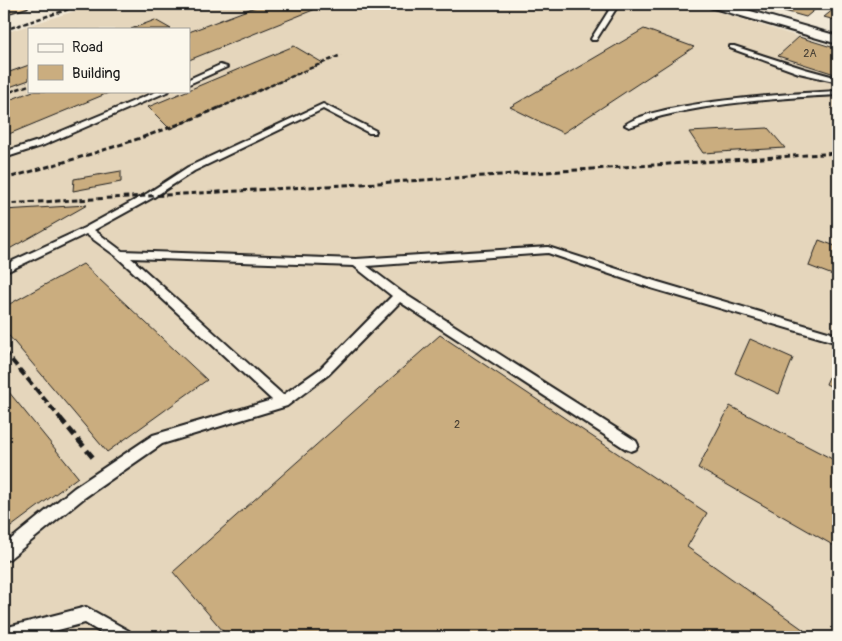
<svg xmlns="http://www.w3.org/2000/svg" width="842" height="641" font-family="Pangolin,sans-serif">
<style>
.built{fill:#e5d6bc;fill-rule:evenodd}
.building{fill:#caad7f;stroke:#1c1c1c}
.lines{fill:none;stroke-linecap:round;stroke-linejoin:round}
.service-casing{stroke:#1c1c1c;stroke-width:4}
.minor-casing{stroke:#1c1c1c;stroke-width:4}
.trunk-casing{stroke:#1c1c1c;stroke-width:3}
.service{fill:#fbf7ec;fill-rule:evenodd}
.minor{fill:#fbf7ec;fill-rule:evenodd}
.trunk{fill:#fcdcac;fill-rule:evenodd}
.rail-far3{stroke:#1c1c1c;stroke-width:2.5;stroke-dasharray:4.5 2.5;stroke-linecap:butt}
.rail-far2{stroke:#1c1c1c;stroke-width:3;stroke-dasharray:5.5 3;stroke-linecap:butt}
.rail-far1{stroke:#1c1c1c;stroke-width:4;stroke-dasharray:8 4;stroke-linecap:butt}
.rail{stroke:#1c1c1c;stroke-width:5;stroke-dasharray:9 5;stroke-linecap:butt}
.labels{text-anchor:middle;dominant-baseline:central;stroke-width:4;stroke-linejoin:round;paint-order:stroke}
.number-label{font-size:11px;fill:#484035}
</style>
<rect width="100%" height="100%" fill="#f1e8d6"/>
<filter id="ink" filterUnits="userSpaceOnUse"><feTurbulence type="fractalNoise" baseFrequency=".02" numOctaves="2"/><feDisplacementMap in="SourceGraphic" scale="10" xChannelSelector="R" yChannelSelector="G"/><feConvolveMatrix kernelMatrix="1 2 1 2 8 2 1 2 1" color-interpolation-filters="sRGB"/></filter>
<g filter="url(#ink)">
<path class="built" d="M97,4H693L838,49V637H4V33ZM29,29H189V91H29Z"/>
<g class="building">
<polygon points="263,4 328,4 189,60 189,32"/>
<polygon points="759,4 802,4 817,8 806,17"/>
<polygon points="834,9 838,10 838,21 824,17"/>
<polygon points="155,20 171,29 131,29"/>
<polygon points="644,29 694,47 563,133 510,107"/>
<polygon points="799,37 838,49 838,75 778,56"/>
<polygon points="294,46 323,63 170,129 148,107"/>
<polygon points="29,65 29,80 4,89 4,74"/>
<polygon points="33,91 113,91 4,136 4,102"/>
<polygon points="768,128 785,148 703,153 689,132"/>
<polygon points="121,171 121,182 73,191 74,179"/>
<polygon points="87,205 4,252 4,210"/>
<polygon points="819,240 838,247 838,277 809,266"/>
<polygon points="83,264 207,380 107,452 4,330 4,307"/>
<polygon points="440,335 707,513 687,547 804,630 801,637 228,637 173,572"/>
<polygon points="750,339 793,358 779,394 735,373"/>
<polygon points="833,368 838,370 838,390 826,384"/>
<polygon points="4,386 78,477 4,532"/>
<polygon points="730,406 838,462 838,548 698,468"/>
</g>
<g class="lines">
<defs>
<g id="service">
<polygon points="613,4 619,4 596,40 592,40 591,39"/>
<polygon points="730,46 734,46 805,69 838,78 838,82 799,73 730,48"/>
<polygon points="220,65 227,67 189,84 189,79"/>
<polygon points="158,91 169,91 44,145 4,158 4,152 38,141"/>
<path d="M838,91V95C780,98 719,102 662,116C650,119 640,124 629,127L625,125C652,102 798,93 838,91Z"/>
<path d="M323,104L376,131L375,133H369L323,109L194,171L154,197L94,230L122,251L356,259L548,247L658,282L838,335V343L651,288L548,253L367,266L403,293L636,441L638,445L636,449L631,451L626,449L400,302L328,375L287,406L162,444L84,498L9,559L4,561V545L74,488L153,435L272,400L116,256L86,234L4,273V265L84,228L148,193L188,167ZM131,258L354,266L392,296L320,369L283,395Z"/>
<polygon points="86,607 129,631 131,637 108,637 85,623 31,637 4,637 4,628"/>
</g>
<polygon id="minor" points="708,4 726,4 838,36 838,44 710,7"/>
<polygon id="trunk" points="4,4 30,4 27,7 4,14"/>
</defs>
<use href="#service" class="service-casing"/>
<use href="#minor" class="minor-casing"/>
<use href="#trunk" class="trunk-casing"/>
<use href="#service" class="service"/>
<use href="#minor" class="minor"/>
<use href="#trunk" class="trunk"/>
<g class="rail-far3">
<polyline points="4,30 85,4"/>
<polyline points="4,94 29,85"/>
<polyline points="219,108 341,55"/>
</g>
<g class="rail-far2">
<path d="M4,179C80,158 149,138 221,107"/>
<polyline points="4,204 362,184 838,153"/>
</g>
<polyline class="rail-far1" points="4,351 61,419"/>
<polyline class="rail" points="60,418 95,460"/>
</g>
</g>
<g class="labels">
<g class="number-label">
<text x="810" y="53">2А</text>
<text x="457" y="424">2</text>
</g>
</g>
<rect width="842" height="641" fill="none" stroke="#fbf7ec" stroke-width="20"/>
<rect x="10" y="10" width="822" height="621" fill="none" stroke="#1c1c1c" stroke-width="2" filter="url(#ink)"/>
<rect x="28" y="28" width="162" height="65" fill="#fbf7ec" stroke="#a29f99"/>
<rect x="38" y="44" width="25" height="8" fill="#fbf7ec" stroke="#a29f99"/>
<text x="72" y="52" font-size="15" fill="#1c1c1c">Road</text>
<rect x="38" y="65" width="25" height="15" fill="#caad7f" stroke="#a29f99"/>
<text x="72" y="78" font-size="15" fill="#1c1c1c">Building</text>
</svg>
